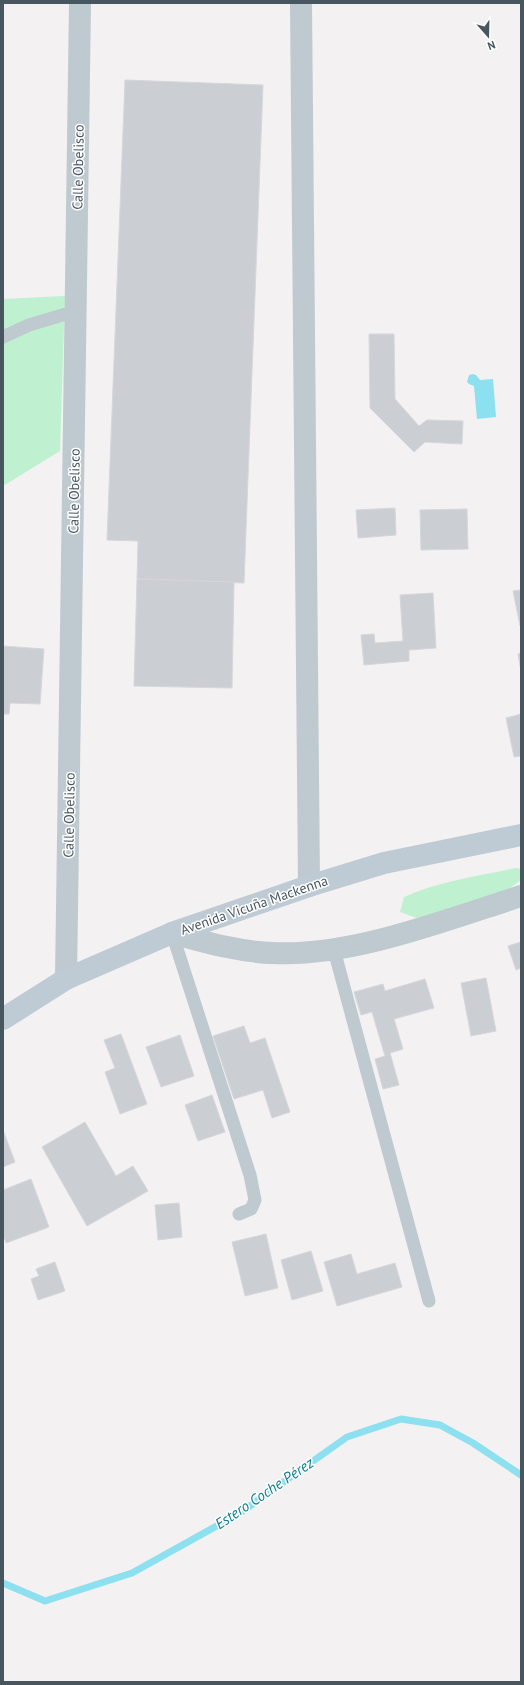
<svg xmlns="http://www.w3.org/2000/svg" width="524" height="1685" font-family="'PT Sans',sans-serif">
<style>
.green{fill:#bff1d0}
.water{fill:#8ce0ef}
.lines{fill:none;stroke-linecap:round;stroke-linejoin:round}
.stream{stroke:#8ce0ef;stroke-width:7}
.building{fill:#cbced3;stroke:#d5d7dc}
.service{stroke:#bec9d0;stroke-width:13}
.minor{stroke:#bec9d0;stroke-width:22}
.secondary{stroke:#becbd5;stroke-width:22}
.labels{text-anchor:middle;dominant-baseline:central;stroke-width:3;stroke-linejoin:round;paint-order:stroke}
.street-label{font-size:14px;fill:#48565f;stroke:#fff}
.water-label{font-size:15px;font-style:italic;fill:#0b7d91;stroke:#fff}
</style>
<rect width="100%" height="100%" fill="#f3f1f1"/>
<g class="green">
<polygon points="65,296 60,451 3,486 3,299"/>
<path d="M516,868L521,869V880L506,891L458,908L417,918L400,912L404,897C440,881 478,876 516,868Z"/>
</g>
<polygon class="water" points="473,374 476,375 480,380 493,379 496,417 477,419 474,386 469,384 467,382 469,375"/>
<g class="lines">
<polyline class="stream" points="3,1583 45,1601 132,1573 240,1513 347,1437 401,1419 440,1425 473,1443 521,1475"/>
</g>
<g class="building">
<polygon points="125,80 263,85 244,583 137,579 138,541 107,540"/>
<polygon points="369,334 394,334 395,399 419,426 427,420 463,421 462,444 425,442 414,452 370,408"/>
<polygon points="395,508 396,535 358,538 356,510"/>
<polygon points="467,509 468,549 421,550 420,510"/>
<polygon points="137,579 234,582 232,688 134,686"/>
<polygon points="521,590 521,625 520,626 513,591"/>
<polygon points="433,593 436,648 409,650 409,661 364,665 361,635 374,634 375,643 403,641 400,595"/>
<polygon points="3,646 44,649 40,704 10,703 9,714 3,714"/>
<polygon points="521,653 521,671 518,654"/>
<polygon points="521,714 521,756 514,757 506,718"/>
<polygon points="521,942 521,968 516,970 508,946"/>
<polygon points="486,978 496,1031 471,1036 461,983"/>
<polygon points="425,979 434,1008 394,1019 403,1049 390,1053 399,1085 383,1089 375,1059 385,1056 372,1012 361,1015 354,992 383,984 385,991"/>
<polygon points="244,1026 250,1043 265,1038 290,1112 272,1118 263,1090 234,1099 213,1036"/>
<polygon points="121,1034 147,1104 120,1114 105,1072 115,1068 104,1040"/>
<polygon points="180,1035 194,1076 161,1087 146,1047"/>
<polygon points="212,1095 225,1132 198,1141 185,1105"/>
<polygon points="85,1122 116,1176 133,1166 148,1191 87,1226 42,1147"/>
<polygon points="3,1130 15,1162 3,1167"/>
<polygon points="31,1179 49,1227 6,1243 3,1234 3,1190"/>
<polygon points="179,1203 182,1237 158,1240 155,1205"/>
<polygon points="266,1234 278,1288 245,1296 232,1242"/>
<polygon points="311,1251 323,1291 292,1300 281,1260"/>
<polygon points="351,1254 357,1274 395,1263 402,1287 337,1306 324,1262"/>
<polygon points="55,1262 65,1291 38,1300 31,1279 39,1276 36,1269"/>
</g>
<g class="lines">
<g class="service">
<polyline points="3,337 29,325 76,311"/>
<polyline points="172,933 250,1175 255,1200 251,1209 239,1214"/>
<polyline points="334,950 429,1301"/>
</g>
<g class="minor">
<polyline points="301,3 309,886"/>
<path d="M172,933C205,942 239,952 273,953C351,957 446,920 521,896"/>
<polyline points="66,979 80,3"/>
</g>
<polyline class="secondary" points="3,1019 66,979 172,933 309,886 384,863 521,835"/>
</g>
<g class="labels">
<g class="street-label">
<text transform="translate(78 167) rotate(-89)">Calle Obelisco</text>
<text transform="translate(74 491) rotate(-89)">Calle Obelisco</text>
<text transform="translate(69 815) rotate(-89)">Calle Obelisco</text>
<text transform="translate(254 905) rotate(-19)">Avenida Vicuña Mackenna</text>
</g>
<g class="water-label">
<text transform="translate(264 1493) rotate(-34)">Estero Coche Pérez</text>
</g>
</g>
<rect width="524" height="1685" fill="none" stroke="#48565f" stroke-width="8"/>
<g transform="translate(488 36) rotate(160)" stroke="#ffffff" stroke-width="3" paint-order="stroke">
<path d="M0-3L7 15L0 10L-7 15Z" fill="#48565f"/>
<text y="-6" font-size="11" font-weight="bold" text-anchor="middle" fill="#48565f">N</text>
</g>
</svg>
